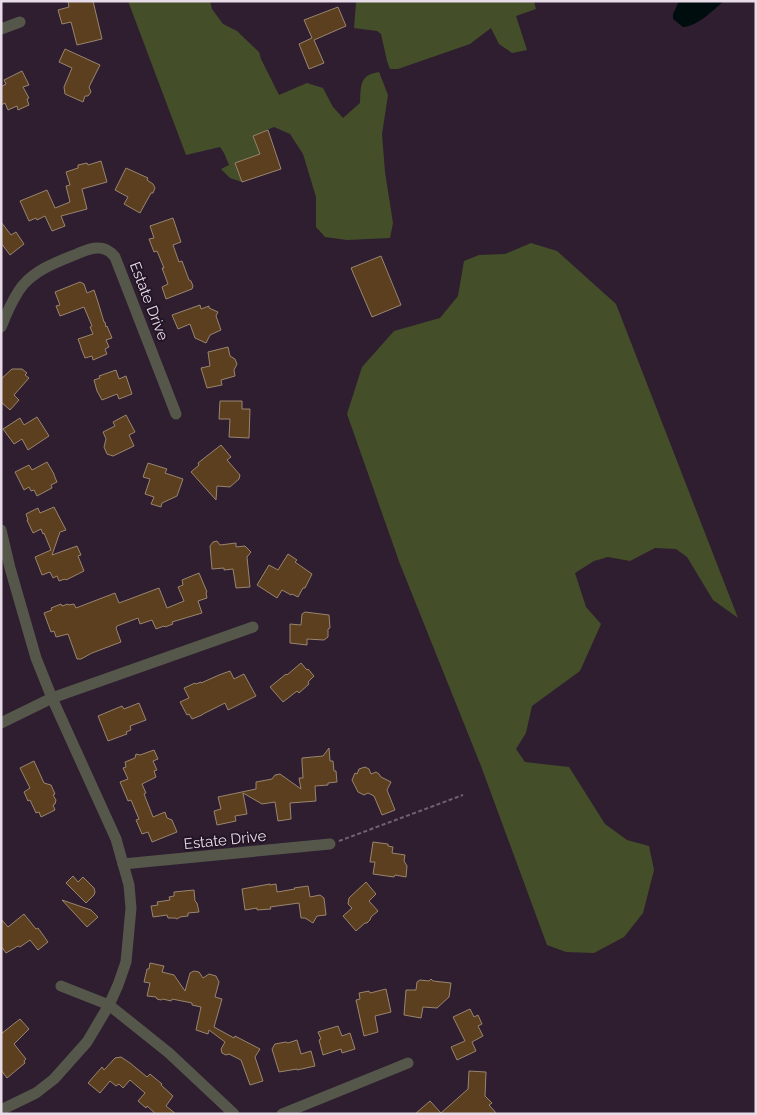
<svg xmlns="http://www.w3.org/2000/svg" width="757" height="1115" font-family="Raleway,sans-serif">
<style>
.forest{fill:#444f29}
.water{fill:#000d0e}
.building{fill:#5b3f1f;stroke:#99856f}
.lines{fill:none;stroke-linecap:round;stroke-linejoin:round}
.path{stroke:#716272;stroke-width:2;stroke-dasharray:4 2.5;stroke-linecap:butt}
.minor{stroke:#55574b;stroke-width:11}
.labels{text-anchor:middle;dominant-baseline:central;stroke-width:4;stroke-linejoin:round;paint-order:stroke}
.street-label{font-size:15px;fill:#e7dce8;stroke:#241526}
</style>
<rect width="100%" height="100%" fill="#2e1e30"/>
<g class="forest">
<path d="M128,1H210L212,9L223,24L237,31L259,52L261,59L279,95L307,83L323,88L333,107L343,118L360,103C361,86 359,75 379,72L388,95L382,134L385,172L393,223L390,238L347,240L325,237L316,227V197L303,154L290,134L274,127L253,136L260,154L235,163L242,182L230,178L221,169L229,165L224,153L220,147L186,155Z"/>
<polygon points="358,1 534,1 536,9 516,16 527,50 512,53 499,44 491,28 470,44 398,69 390,69 387,61 381,34 377,31 354,28 356,3"/>
<polygon points="531,243 557,251 616,304 738,618 713,600 687,557 676,549 655,548 630,561 608,557 594,561 575,573 586,607 601,624 580,671 532,706 526,733 516,749 525,762 569,767 605,824 627,840 649,846 654,870 643,913 624,937 594,953 566,952 547,945 481,766 400,564 347,414 362,367 394,331 440,318 458,296 464,261 479,255 505,254"/>
</g>
<path class="water" d="M679,1H724C712,11 698,26 683,27L673,19V14Z"/>
<g class="building">
<polygon points="68,1 93,1 102,39 77,45 71,22 62,24 58,10 69,7"/>
<polygon points="338,7 346,26 314,40 324,63 309,69 299,44 312,38 304,20"/>
<polygon points="65,49 100,65 89,87 91,92 88,96 85,96 83,102 65,94 64,87 72,68 59,62"/>
<polygon points="22,71 29,85 23,87 29,98 27,99 29,105 18,110 17,106 8,110 5,103 1,105 1,87 6,84 4,80"/>
<polygon points="268,130 281,169 242,182 235,163 260,154 253,136"/>
<polygon points="101,161 107,182 82,189 87,209 61,216 65,226 52,231 45,216 37,220 36,218 29,221 20,201 47,190 55,208 70,202 66,186 70,185 66,172 78,168 78,165 87,163 88,165"/>
<polygon points="126,168 148,178 147,180 153,184 155,188 153,193 151,193 140,213 124,204 128,197 115,190"/>
<polygon points="173,218 181,242 173,245 179,262 182,261 189,280 191,281 193,286 192,289 166,299 162,287 168,284 162,268 164,268 157,251 154,252 149,239 154,238 150,226"/>
<polygon points="1,222 11,235 16,232 24,244 10,255 1,243"/>
<polygon points="381,256 401,305 372,317 351,268"/>
<polygon points="80,282 84,284 87,293 94,290 98,302 104,322 105,322 106,327 107,326 112,338 106,340 109,347 105,349 107,354 93,360 92,356 85,358 81,348 81,347 78,339 93,334 90,327 92,326 84,307 60,316 56,306 60,305 55,292"/>
<polygon points="200,305 201,309 209,306 209,308 218,312 216,316 221,330 210,335 206,343 195,338 190,324 178,329 172,315"/>
<polygon points="228,347 230,356 235,359 237,364 234,370 235,376 221,380 222,385 207,388 201,368 210,366 208,352"/>
<polygon points="12,369 22,369 27,373 25,375 29,378 14,395 19,400 10,410 1,402 1,379"/>
<polygon points="116,370 119,379 126,376 132,394 119,399 117,394 102,400 97,391 94,380 100,378 99,376"/>
<polygon points="220,401 242,401 242,409 250,409 249,438 229,437 230,419 219,419"/>
<polygon points="126,415 135,432 129,435 134,446 113,456 107,454 104,447 106,439 103,432 115,426 113,422"/>
<polygon points="37,417 49,436 28,450 22,439 14,444 3,429 20,418 24,425"/>
<polygon points="221,445 231,457 227,460 240,475 239,479 230,487 217,486 216,500 191,472 199,465 198,463"/>
<polygon points="47,462 54,474 54,475 57,482 51,485 52,488 37,496 34,490 31,491 29,487 24,490 15,472 29,465 32,470"/>
<polygon points="148,463 167,469 165,473 183,479 177,496 162,503 161,507 151,504 154,497 145,494 150,479 143,477"/>
<polygon points="54,507 66,530 60,532 52,555 77,546 81,555 78,556 84,571 66,580 65,579 59,581 57,576 53,578 50,572 42,575 35,557 51,550 44,533 43,534 41,529 33,533 27,520 28,520 26,514 38,508 40,513"/>
<polygon points="217,541 220,545 236,543 236,547 245,546 251,552 247,557 250,587 236,588 233,569 224,570 224,568 212,569 210,546 213,542"/>
<polygon points="288,554 297,560 295,562 312,574 305,588 303,588 298,597 292,594 291,595 282,590 277,598 257,585 269,565 278,570"/>
<polygon points="199,573 207,592 206,593 207,598 198,601 202,613 172,622 173,624 165,627 164,626 156,629 152,620 140,624 138,618 117,626 116,628 121,642 92,653 81,659 77,659 68,634 56,637 54,631 51,632 44,613 52,610 51,608 61,604 62,606 68,604 69,605 74,604 76,608 115,593 119,603 159,588 167,608 184,601 178,587 183,585 182,580"/>
<polygon points="305,612 329,615 330,628 328,629 328,637 324,640 307,639 307,645 290,643 290,624 301,625 302,614"/>
<polygon points="301,663 307,670 308,669 314,676 308,682 309,684 299,693 297,691 283,702 270,687 286,674 287,675"/>
<polygon points="230,671 234,679 244,674 256,696 228,710 225,703 203,714 202,715 192,719 189,714 187,715 180,702 189,698 184,688 195,683 196,684 201,682 201,683 219,675"/>
<polygon points="139,703 146,720 130,726 131,730 126,732 127,734 108,741 98,716 122,706 124,709"/>
<polygon points="329,748 330,761 333,761 334,771 336,771 337,782 328,783 328,785 315,786 316,801 290,803 291,819 278,821 275,802 262,804 243,793 247,814 235,816 236,821 217,825 214,811 221,809 218,797 256,789 256,782 272,779 275,775 280,774 301,789 299,778 303,778 302,762 302,758 323,756"/>
<polygon points="154,750 158,759 153,761 157,770 154,771 156,777 142,784 146,793 144,794 153,817 165,812 167,818 172,820 177,832 152,842 148,832 142,834 136,820 139,819 131,800 128,801 120,782 128,779 123,768 126,767 125,762 135,758 136,754 140,755"/>
<polygon points="34,761 44,783 51,785 55,794 53,795 56,800 55,804 53,805 55,810 41,817 39,812 36,813 30,800 28,801 24,792 30,788 20,768"/>
<polygon points="365,767 369,769 371,774 376,772 379,774 381,777 391,782 387,790 395,810 382,815 374,796 368,793 364,795 358,792 352,780 355,773 357,774 359,769"/>
<polygon points="373,842 388,844 388,846 393,847 392,853 405,855 404,861 407,866 406,877 395,875 394,877 373,874 375,862 370,862"/>
<polygon points="73,876 78,882 83,877 94,888 95,892 94,895 86,903 66,883"/>
<polygon points="366,882 376,894 369,901 378,911 371,917 370,920 367,923 365,923 356,931 343,916 352,908 348,904 349,898"/>
<polygon points="270,884 270,885 276,884 277,892 295,889 294,888 308,886 310,897 320,895 324,898 326,915 317,916 313,923 305,918 301,918 299,903 270,907 271,909 257,910 257,908 245,910 242,889"/>
<polygon points="194,890 195,901 197,903 199,912 188,913 188,916 180,917 177,919 175,918 168,918 167,915 153,917 151,906 158,905 157,902 170,900 169,897 174,896 174,892"/>
<polygon points="62,900 91,910 98,917 87,927"/>
<polygon points="24,914 36,929 38,928 48,942 38,950 30,940 20,947 18,946 6,953 1,946 1,919 8,927"/>
<polygon points="150,963 164,966 162,972 174,975 185,991 190,973 194,971 199,972 203,978 209,974 216,976 219,982 215,997 222,999 214,1027 234,1038 235,1036 260,1049 255,1057 263,1081 250,1085 241,1060 229,1054 226,1055 222,1053 221,1049 225,1042 209,1030 208,1034 196,1030 201,1007 192,1005 192,1003 172,999 171,1001 163,999 161,1000 157,999 156,997 147,996 150,983 144,982 147,969 149,969"/>
<polygon points="431,979 433,981 451,983 449,997 437,1008 423,1007 421,1018 404,1015 406,990 416,990 417,982 420,980 429,981"/>
<polygon points="386,989 391,1012 375,1016 378,1032 364,1036 356,1000 360,999 359,993 369,991 370,993"/>
<polygon points="470,1009 474,1017 478,1015 482,1024 478,1026 483,1036 472,1042 476,1051 457,1060 451,1047 465,1041 453,1017"/>
<polygon points="20,1019 29,1029 14,1044 26,1059 24,1061 25,1063 7,1078 1,1070 1,1034"/>
<polygon points="338,1026 342,1036 350,1033 355,1049 342,1053 341,1049 323,1055 319,1040 321,1039 318,1032"/>
<polygon points="297,1040 301,1054 311,1051 315,1066 297,1070 297,1069 279,1072 272,1049 275,1044 286,1042 288,1043"/>
<polygon points="121,1057 130,1063 147,1077 150,1074 162,1084 161,1085 173,1096 166,1106 176,1114 156,1114 147,1106 146,1108 138,1101 145,1093 130,1080 123,1088 119,1084 116,1086 110,1081 100,1093 88,1083 102,1067 104,1070 115,1058"/>
<polygon points="469,1071 486,1072 485,1096 492,1103 489,1105 497,1114 415,1114 430,1101 441,1113 468,1089"/>
</g>
<g class="lines">
<polyline class="path" points="339,841 463,795"/>
<g class="minor">
<polyline points="1,29 20,22"/>
<path d="M1,327C7,313 13,297 23,285C37,269 57,262 77,254C84,251 91,247 99,248C106,248 111,252 115,257L176,414"/>
<polyline points="1,530 10,568 36,658 52,698 116,839 129,885 131,908 126,962 118,985 109,1005 87,1042 54,1079 36,1093 1,1110"/>
<polyline points="1,723 52,698 253,627"/>
<polyline points="123,864 330,844"/>
<polyline points="61,986 109,1005 169,1053 234,1114"/>
<polyline points="282,1114 408,1063"/>
</g>
</g>
<g class="labels">
<g class="street-label">
<text transform="translate(149 301) rotate(69)">Estate Drive</text>
<text transform="translate(225 840) rotate(-6)">Estate Drive</text>
</g>
</g>
<rect width="757" height="1115" fill="none" stroke="#e7dce8" stroke-width="5"/>
</svg>
